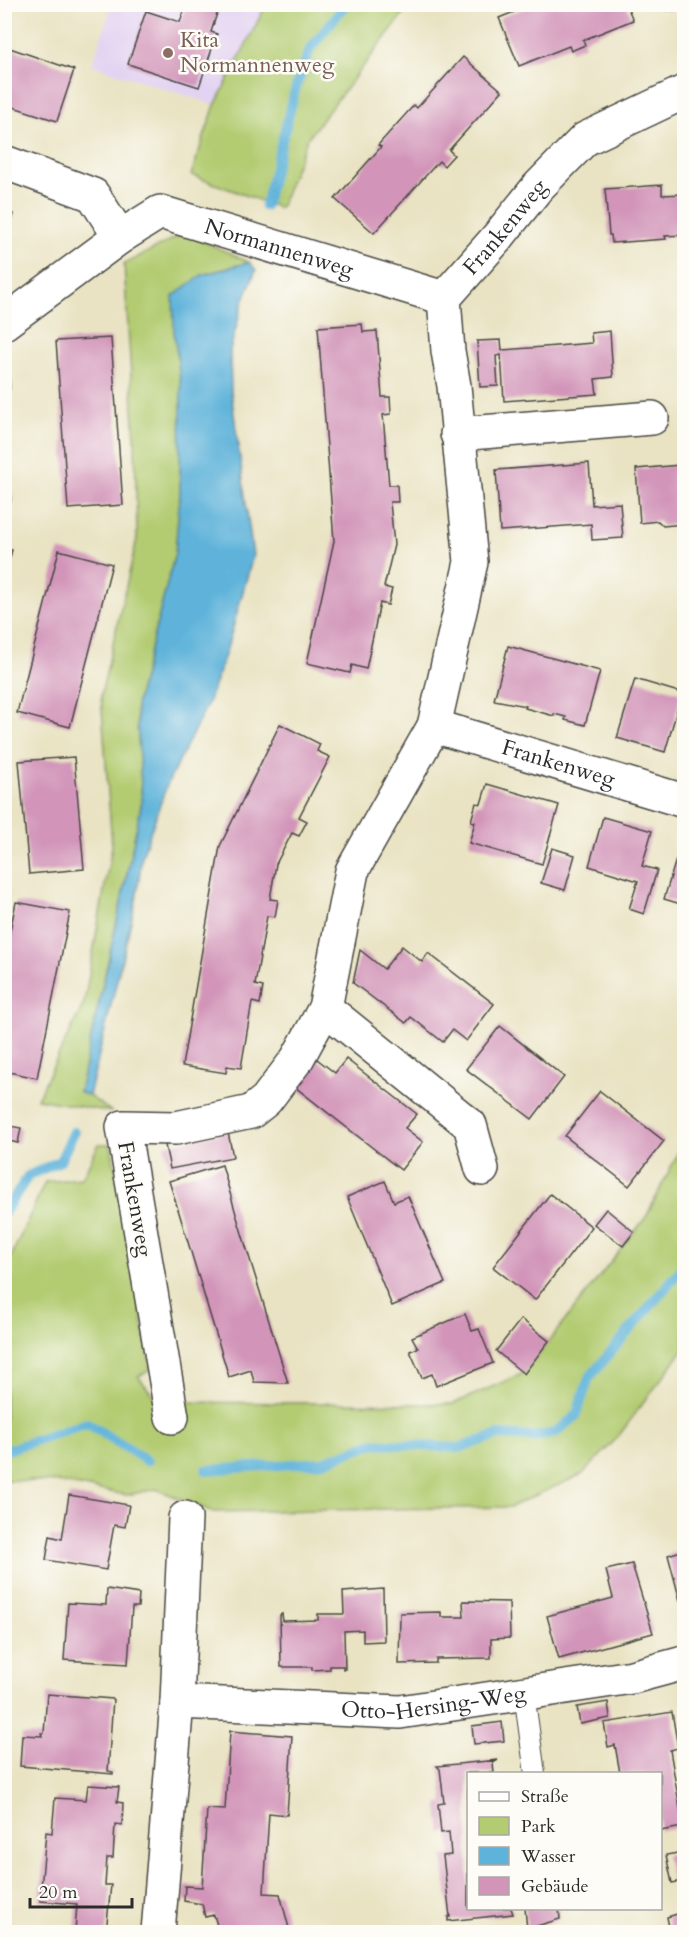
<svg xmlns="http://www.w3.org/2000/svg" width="689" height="1937" font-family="Cardo,serif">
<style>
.built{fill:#e3d3f2}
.green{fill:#b3cc72;stroke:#6f7c4e;stroke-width:1.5}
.water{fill:#5eb3da;stroke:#446f82;stroke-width:1.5}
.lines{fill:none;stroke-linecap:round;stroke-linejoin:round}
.stream{stroke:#5eb3da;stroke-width:10}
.building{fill:#d295b9}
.service-casing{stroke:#484742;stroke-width:22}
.minor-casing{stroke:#484742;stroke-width:36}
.service{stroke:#fff;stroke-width:20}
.minor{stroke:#fff;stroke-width:33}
.education-dot{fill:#8d6e63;stroke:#fdfcf7;stroke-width:2}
.labels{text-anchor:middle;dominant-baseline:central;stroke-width:5;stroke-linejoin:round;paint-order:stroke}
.education-label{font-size:22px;fill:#785e54;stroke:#fdfcf7;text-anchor:start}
.street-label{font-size:22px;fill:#2b2b2b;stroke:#fdfcf7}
</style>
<rect width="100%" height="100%" fill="#fdfcf7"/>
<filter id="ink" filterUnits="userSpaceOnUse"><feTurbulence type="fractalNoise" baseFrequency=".0167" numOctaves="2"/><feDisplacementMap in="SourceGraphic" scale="12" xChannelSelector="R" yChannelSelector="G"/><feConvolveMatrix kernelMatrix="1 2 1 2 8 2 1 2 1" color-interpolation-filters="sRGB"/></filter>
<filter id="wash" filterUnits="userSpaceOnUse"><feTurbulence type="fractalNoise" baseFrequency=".008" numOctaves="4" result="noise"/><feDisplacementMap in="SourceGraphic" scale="24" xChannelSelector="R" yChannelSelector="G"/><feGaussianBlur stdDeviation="1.35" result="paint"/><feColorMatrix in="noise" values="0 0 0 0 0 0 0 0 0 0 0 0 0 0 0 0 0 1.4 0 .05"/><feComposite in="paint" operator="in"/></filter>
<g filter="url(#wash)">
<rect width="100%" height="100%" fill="#e9e3c3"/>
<polygon class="built" points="112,5 266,5 215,105 92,65"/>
<g class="green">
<polygon points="266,5 404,5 402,16 307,139 280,208 191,175 215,105"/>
<polygon points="185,233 249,262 202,275 174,331 181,386 180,493 175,553 136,705 142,801 121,903 79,1092 89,1096 112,1112 37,1099 84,1003 112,846 101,695 137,539 135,439 124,264"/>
<polygon points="684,1141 684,1349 617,1438 583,1474 510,1507 213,1512 156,1489 127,1495 57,1482 5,1480 5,1270 45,1182 82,1178 99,1144 111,1144 151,1370 138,1376 158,1402 453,1404 524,1373 646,1217"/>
</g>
<polygon class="water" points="249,262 256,270 242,305 230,350 231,391 253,556 226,652 208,703 167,785 142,856 136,901 89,1096 79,1092 121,903 142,801 136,705 175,553 180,493 181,387 174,331 173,296 202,275"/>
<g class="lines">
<g class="stream">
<polyline points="265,206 296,87 310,49 346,4"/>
<polyline points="4,1213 28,1176 60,1161 74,1132"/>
<polyline points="4,1451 87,1423 147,1461"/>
<polyline points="206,1470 323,1462 373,1443 459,1448 498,1435 533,1437 555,1433 576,1416 589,1378 684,1266"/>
</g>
</g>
<g id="blocks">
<g class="building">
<polygon points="187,4 220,4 211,32 217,34 199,87 128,64 146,11 180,22"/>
<polygon points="534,4 626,4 633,20 583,40 585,45 571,51 569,46 519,66 499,18"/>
<polygon points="664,4 684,4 684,5 667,11"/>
<polygon points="4,46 74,70 57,121 4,104"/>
<polygon points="463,57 502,91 449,150 454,155 444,166 439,161 374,233 335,199 381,147 378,145 414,105 417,108"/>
<polygon points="662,185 662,195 684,194 684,235 665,236 666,239 612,243 611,235 609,235 605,189"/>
<polygon points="4,211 13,214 5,237 4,237"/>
<polygon points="362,324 363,332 377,331 382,397 390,397 391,414 383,415 389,485 397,485 398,502 390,502 394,545 384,587 392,589 388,605 380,603 366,669 352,665 350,673 307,663 334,541 318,327"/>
<polygon points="610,331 613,377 595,379 597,394 504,401 501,355 496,356 498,386 480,387 477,341 501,340 502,350 544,347 592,343 591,333"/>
<polygon points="111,338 123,505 68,509 56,341"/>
<polygon points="4,358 8,358 10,389 4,389"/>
<polygon points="4,418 6,418 7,445 4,445"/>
<polygon points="680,460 684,460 684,524 663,526 658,521 640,523 636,469 680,465"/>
<polygon points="589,463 592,505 620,503 623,538 592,540 591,524 500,531 496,470"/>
<polygon points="4,469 9,469 11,501 4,501"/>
<polygon points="5,548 12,550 5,576"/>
<polygon points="59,550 112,564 70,727 17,713"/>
<polygon points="508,646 600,671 585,725 565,720 566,717 554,714 554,716 525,708 526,706 494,700"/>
<polygon points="635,679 682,693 665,752 617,738"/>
<polygon points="280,724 320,744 317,751 330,757 299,817 307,821 299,836 292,833 276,864 270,899 278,900 275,917 267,916 255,985 263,987 260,1004 252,1002 241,1068 227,1066 226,1073 182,1066 220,846"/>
<polygon points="74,757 84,869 29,874 19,761"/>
<polygon points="487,784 559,805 542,864 469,843 475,822 471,821 476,803 481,804"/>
<polygon points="603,817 652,831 642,866 657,870 644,914 629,909 638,881 589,866"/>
<polygon points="682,840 684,841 684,905 664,899"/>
<polygon points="552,848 575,855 565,890 541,883"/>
<polygon points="16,902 70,912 37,1078 4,1071 4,960"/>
<polygon points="402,946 422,962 428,953 494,1004 466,1041 452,1030 443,1042 411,1017 406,1023 353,983 360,950 384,969"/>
<polygon points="500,1026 564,1077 532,1119 466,1069"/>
<polygon points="317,1059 335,1073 346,1059 417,1114 405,1128 423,1142 401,1170 295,1087"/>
<polygon points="600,1091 664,1141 629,1186 565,1136"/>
<polygon points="4,1125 21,1128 18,1143 4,1140"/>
<polygon points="228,1132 233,1157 170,1169 165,1145"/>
<polygon points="222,1165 236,1214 288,1383 254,1382 251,1370 229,1377 177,1206 169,1181"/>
<polygon points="385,1181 394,1202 408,1196 445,1283 392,1306 347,1197"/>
<polygon points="550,1194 592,1227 535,1300 493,1267"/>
<polygon points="606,1209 634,1232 623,1246 594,1224"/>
<polygon points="465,1314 472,1331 479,1329 493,1363 436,1386 432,1374 422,1378 410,1351 418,1348 412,1337"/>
<polygon points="521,1319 549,1341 524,1374 496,1351"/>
<polygon points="69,1495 129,1505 125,1527 114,1525 106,1570 46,1560 50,1536 62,1539"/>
<polygon points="684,1550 684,1616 668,1555"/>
<polygon points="632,1564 653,1633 559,1659 547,1616 613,1598 606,1570"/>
<polygon points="107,1589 139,1594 138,1607 132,1607 128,1664 64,1660 68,1603 106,1605"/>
<polygon points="383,1589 384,1641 363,1642 363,1630 344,1631 345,1669 343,1669 343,1666 330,1666 330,1669 312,1670 312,1667 281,1667 280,1615 282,1614 283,1621 318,1620 318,1614 344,1614 343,1592"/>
<polygon points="463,1601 509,1602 510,1638 491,1639 491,1658 436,1659 436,1663 399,1664 400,1613 441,1612 441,1617 464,1617"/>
<polygon points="47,1694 113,1699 108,1771 113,1772 113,1774 20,1766 22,1735 42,1736 41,1733 44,1733"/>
<polygon points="608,1702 610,1718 580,1724 577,1707"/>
<polygon points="672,1712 678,1748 670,1750 683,1827 660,1831 660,1774 620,1773 615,1745 608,1747 604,1723"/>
<polygon points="502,1722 504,1741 474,1744 472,1726"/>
<polygon points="230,1731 292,1736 287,1815 269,1813 264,1893 280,1894 290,1932 219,1932 214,1915 205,1917 202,1904 184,1901 185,1886 202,1887 207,1809 225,1810"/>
<polygon points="498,1760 493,1763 494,1773 468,1773 468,1908 511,1908 513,1914 448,1921 448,1917 450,1917 443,1856 451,1855 449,1832 441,1833 438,1804 444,1803 440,1769 437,1766"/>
<polygon points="88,1785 119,1787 117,1802 123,1803 122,1825 115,1824 113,1858 107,1858 105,1885 111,1885 106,1932 75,1932 77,1904 40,1901 46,1832 52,1833 55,1798 86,1800"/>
<polygon points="684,1852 684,1881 672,1883 666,1855"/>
<polygon points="525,1908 559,1908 560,1919 527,1929"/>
<polygon points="684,1912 684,1932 652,1932 669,1927 667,1917"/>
</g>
</g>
</g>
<g filter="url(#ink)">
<use href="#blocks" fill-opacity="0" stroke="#484742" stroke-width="1.5"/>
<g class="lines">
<defs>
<polyline id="service" points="524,1693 535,1774"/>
<g id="minor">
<polyline points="4,162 93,195 120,237"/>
<path id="s1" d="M4,323L120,237L160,212L444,298"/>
<polyline points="457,434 652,418"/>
<path id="s2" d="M434,726L684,801"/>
<polyline points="325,1008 470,1125 482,1169"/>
<path id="s3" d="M172,1417L123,1127L176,1128L251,1112L266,1100L297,1059L325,1008L352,871L434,726L471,562L454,386L448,351L444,298L497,238L538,187L585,139L684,92"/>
<polyline points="177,1702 185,1518"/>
<path id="s4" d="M158,1932L177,1702L400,1712L632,1677L684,1663"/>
</g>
</defs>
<use href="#service" class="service-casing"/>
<use href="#minor" class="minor-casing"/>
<use href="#service" class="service"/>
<use href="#minor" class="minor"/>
</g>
</g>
<circle class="education-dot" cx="168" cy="53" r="6"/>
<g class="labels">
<g class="education-label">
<text x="180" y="40">Kita<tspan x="180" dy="25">Normannenweg</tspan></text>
</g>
<g class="street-label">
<text stroke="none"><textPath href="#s3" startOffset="1386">Frankenweg</textPath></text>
<text stroke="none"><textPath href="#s1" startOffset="316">Normannenweg</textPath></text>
<text stroke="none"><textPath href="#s2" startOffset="130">Frankenweg</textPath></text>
<text transform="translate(135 1199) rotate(80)">Frankenweg</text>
<text stroke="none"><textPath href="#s4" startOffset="488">Otto-Hersing-Weg</textPath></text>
</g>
</g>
<rect width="689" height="1937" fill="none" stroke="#fdfcf7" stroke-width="24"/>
<rect x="467" y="1772" width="195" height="138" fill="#fdfcf7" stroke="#a9a8a5" stroke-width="1.5"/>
<rect x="479" y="1792" width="30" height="9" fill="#ffffff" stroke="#a9a8a5" stroke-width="1.5"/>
<text x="521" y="1802" font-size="18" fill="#2b2b2b">Straße</text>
<rect x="479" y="1817" width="30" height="18" fill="#b3cc72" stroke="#a9a8a5" stroke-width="1.5"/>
<text x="521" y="1832" font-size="18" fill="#2b2b2b">Park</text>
<rect x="479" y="1847" width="30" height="18" fill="#5eb3da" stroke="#a9a8a5" stroke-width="1.5"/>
<text x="521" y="1862" font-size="18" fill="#2b2b2b">Wasser</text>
<rect x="479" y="1877" width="30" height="18" fill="#d295b9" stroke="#a9a8a5" stroke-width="1.5"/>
<text x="521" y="1892" font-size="18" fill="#2b2b2b">Gebäude</text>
<path d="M30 1898v9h102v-9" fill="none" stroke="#2b2b2b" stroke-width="3"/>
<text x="39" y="1898" font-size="18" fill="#2b2b2b" stroke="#fdfcf7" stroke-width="4.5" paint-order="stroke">20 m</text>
</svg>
